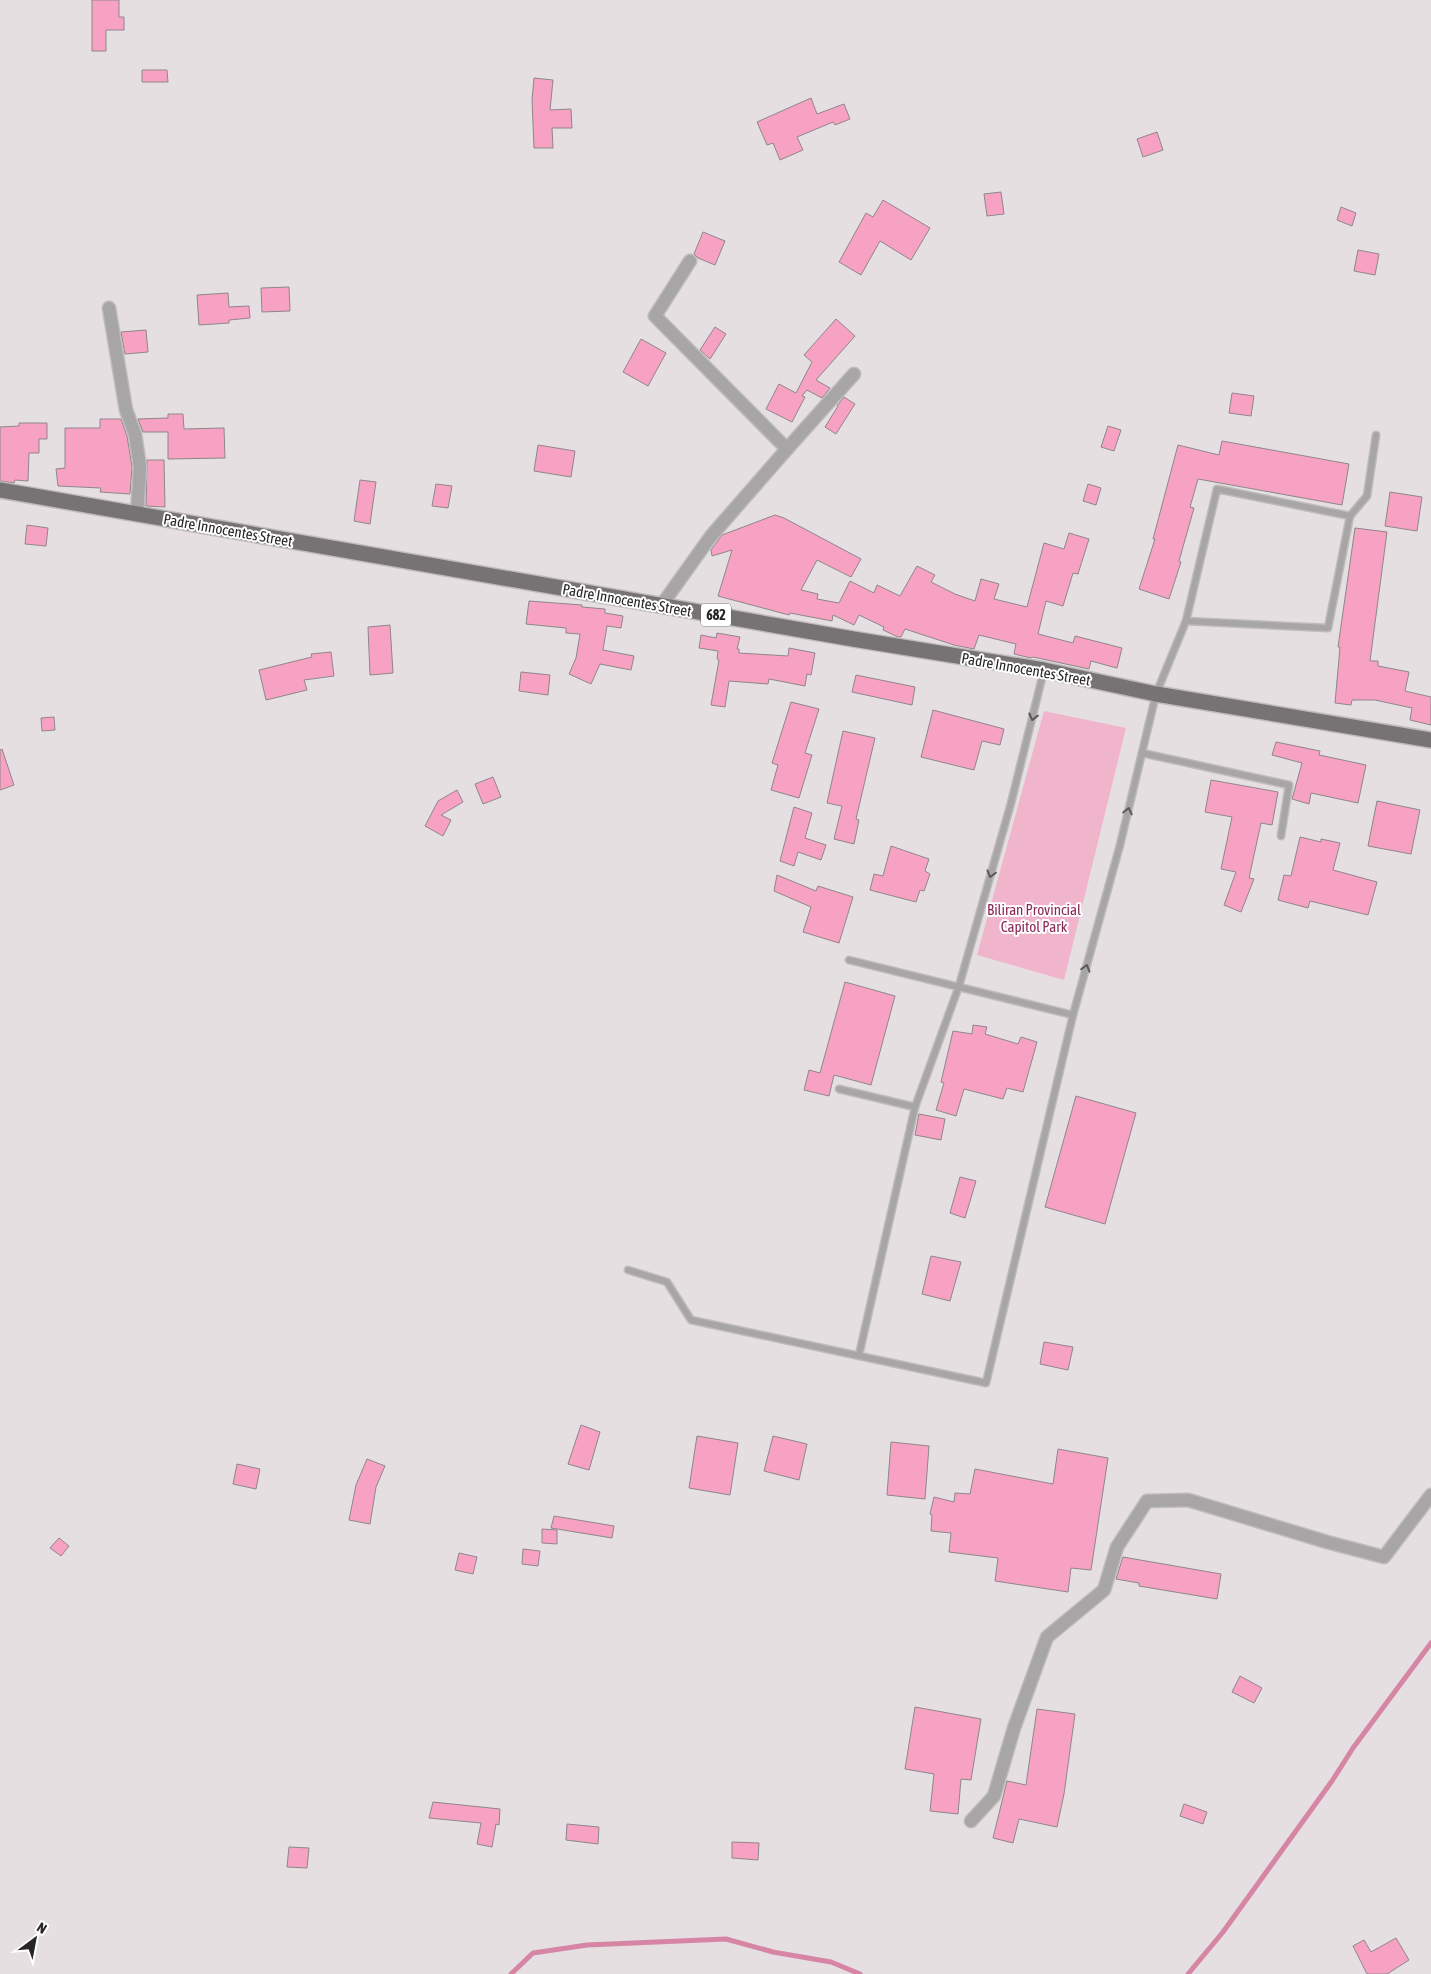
<svg xmlns="http://www.w3.org/2000/svg" width="1431" height="1974" font-family="'Asap Condensed',sans-serif">
<style>
.green{fill:#f1b5cb}
.lines{fill:none;stroke-linecap:round;stroke-linejoin:round}
.stream{stroke:#d785a5;stroke-width:5}
.building{fill:#f8a2c3;stroke:#8d8789}
.lane-casing{stroke:#bfbabb;stroke-width:9}
.street-casing{stroke:#bfbabb;stroke-width:15}
.primary-casing{stroke:#bfbabb;stroke-width:18}
.lane{stroke:#a7a5a6;stroke-width:6}
.street{stroke:#a7a5a6;stroke-width:12}
.primary{stroke:#777274;stroke-width:15}
.oneway{stroke:#5a5859}
.labels{text-anchor:middle;dominant-baseline:central;stroke-width:4;stroke-linejoin:round;paint-order:stroke}
.shield{fill:#fff;stroke:#686666;stroke-width:1}
.shield-label{font-size:14px;font-weight:bold;fill:#272525}
.street-label{font-size:15px;fill:#272525;stroke:#fff}
.park-label{font-size:15px;fill:#8a2957;stroke:#fff}
</style>
<rect width="100%" height="100%" fill="#e5dfe1"/>
<polygon class="green" points="1044,711 1126,728 1064,980 977,955"/>
<g class="lines">
<g class="stream">
<polyline points="511,1974 533,1953 587,1945 726,1939 773,1952 831,1962 860,1974"/>
<polyline points="1188,1974 1223,1932 1332,1781 1353,1748 1431,1643"/>
</g>
</g>
<g class="building">
<polygon points="92,0 119,0 119,17 124,17 124,30 106,30 106,51 92,51"/>
<polygon points="142,70 167,70 168,82 142,82"/>
<polygon points="534,78 553,80 550,110 571,109 572,128 552,128 553,148 534,148 532,100"/>
<polygon points="811,98 817,114 844,104 850,119 835,125 833,122 797,137 803,150 780,160 773,143 767,145 757,122"/>
<polygon points="1157,132 1163,150 1143,157 1137,139"/>
<polygon points="1001,192 1004,214 987,216 984,194"/>
<polygon points="883,200 930,228 911,260 880,241 861,275 839,262 866,213 873,217"/>
<polygon points="1341,207 1356,213 1352,226 1337,220"/>
<polygon points="703,232 725,241 715,265 698,258 694,254"/>
<polygon points="1358,250 1379,254 1375,275 1354,271"/>
<polygon points="289,287 290,311 262,312 261,288"/>
<polygon points="228,293 229,307 249,306 250,318 229,320 229,323 199,325 197,295"/>
<polygon points="836,319 855,336 816,380 830,388 822,398 807,390 802,396 805,397 792,422 766,409 779,384 796,393 812,362 804,355"/>
<polygon points="715,327 726,334 710,359 700,350"/>
<polygon points="146,330 148,352 125,354 121,332"/>
<polygon points="641,339 666,353 648,386 623,372"/>
<polygon points="1232,393 1254,396 1251,416 1229,413"/>
<polygon points="844,397 855,404 836,434 825,427 838,406 837,406"/>
<polygon points="168,414 183,414 184,429 224,428 225,458 168,459 168,432 143,432 138,419 168,418"/>
<polygon points="100,419 121,419 127,436 132,467 130,494 100,492 101,488 58,486 56,469 65,468 65,428 100,428"/>
<polygon points="19,423 47,423 47,439 39,439 39,453 29,453 28,481 15,480 14,483 0,481 0,427 19,426"/>
<polygon points="1108,426 1121,430 1114,451 1101,447"/>
<polygon points="1222,441 1349,464 1342,505 1198,479 1190,507 1194,508 1179,561 1181,562 1169,599 1139,589 1155,539 1153,539 1178,445 1219,455"/>
<polygon points="538,445 575,451 571,477 534,471"/>
<polygon points="147,460 164,460 165,507 146,506"/>
<polygon points="360,480 376,482 370,524 354,521"/>
<polygon points="436,484 452,486 448,508 432,506"/>
<polygon points="1088,484 1101,488 1096,505 1083,501"/>
<polygon points="1390,492 1422,497 1417,531 1385,526"/>
<polygon points="775,515 784,518 861,559 851,577 817,560 801,590 818,594 817,599 839,603 850,581 874,593 877,585 900,596 917,566 935,575 931,582 955,594 975,601 981,579 999,584 994,599 1027,607 1044,543 1064,549 1069,533 1089,539 1078,574 1073,573 1063,606 1046,601 1038,634 1073,643 1075,636 1122,648 1117,668 1091,661 1089,669 1033,657 1031,658 1014,654 1016,644 979,635 974,649 954,645 905,629 901,637 898,637 883,630 884,627 859,615 854,625 833,615 832,621 790,613 789,615 718,596 732,550 712,556 711,550 722,535"/>
<polygon points="27,525 48,528 46,546 25,544"/>
<polygon points="1355,528 1387,532 1370,661 1378,661 1378,666 1409,672 1405,691 1431,697 1431,725 1410,720 1412,708 1375,700 1352,700 1351,705 1335,703 1340,647 1338,647"/>
<polygon points="529,601 582,605 582,607 605,609 605,613 623,616 621,628 607,626 603,650 634,656 631,670 600,664 591,684 569,674 576,658 580,634 566,633 566,628 526,624"/>
<polygon points="390,625 393,673 370,675 368,627"/>
<polygon points="717,633 740,637 737,649 739,649 739,653 788,656 789,648 815,653 811,675 807,674 805,686 769,679 768,684 729,681 725,707 711,705 719,660 717,659 718,651 699,648 701,635 716,638"/>
<polygon points="331,652 334,676 304,680 307,690 266,700 259,670 312,657 311,654"/>
<polygon points="521,672 550,675 548,695 519,691"/>
<polygon points="856,675 915,687 912,705 852,692"/>
<polygon points="791,702 819,709 805,753 812,755 799,798 771,790 778,765 772,763"/>
<polygon points="933,710 1004,729 1000,745 982,741 974,770 921,757"/>
<polygon points="54,717 55,730 42,731 41,718"/>
<polygon points="843,731 875,738 856,819 859,820 854,844 834,839 842,806 827,803"/>
<polygon points="1276,742 1320,751 1319,755 1366,765 1358,803 1311,793 1309,804 1292,799 1302,763 1272,755"/>
<polygon points="2,749 14,785 0,790 0,750"/>
<polygon points="493,777 501,797 483,804 475,784"/>
<polygon points="1211,780 1278,792 1272,825 1261,823 1249,878 1254,879 1241,912 1224,905 1236,872 1221,869 1232,817 1205,812"/>
<polygon points="457,790 463,802 441,815 451,820 443,836 425,826 438,801"/>
<polygon points="1377,801 1420,810 1411,854 1368,846"/>
<polygon points="794,807 812,813 805,838 826,845 821,860 798,852 794,866 780,861"/>
<polygon points="1300,837 1321,842 1321,839 1340,843 1333,870 1377,882 1368,915 1310,901 1308,908 1278,900 1284,875 1291,876"/>
<polygon points="891,846 929,859 925,871 930,874 924,891 920,890 916,902 870,890 874,874 883,876"/>
<polygon points="777,875 816,891 818,886 853,897 839,943 803,932 811,907 774,891"/>
<polygon points="845,982 895,996 871,1085 834,1075 829,1096 804,1090 809,1070 820,1073"/>
<polygon points="973,1025 987,1027 985,1034 1018,1044 1021,1037 1037,1042 1023,1092 1007,1088 1003,1099 964,1089 956,1116 936,1110 944,1083 941,1082 953,1031 972,1034"/>
<polygon points="1076,1096 1136,1113 1105,1224 1045,1207"/>
<polygon points="919,1114 945,1119 941,1140 915,1135"/>
<polygon points="960,1177 976,1181 965,1218 950,1213"/>
<polygon points="931,1256 961,1262 950,1301 922,1294"/>
<polygon points="1044,1342 1073,1347 1068,1370 1040,1364"/>
<polygon points="581,1425 600,1432 589,1470 568,1464"/>
<polygon points="697,1436 738,1443 730,1495 689,1488"/>
<polygon points="773,1436 807,1444 799,1480 764,1471"/>
<polygon points="891,1442 929,1446 925,1499 887,1495"/>
<polygon points="1058,1449 1108,1458 1091,1570 1071,1568 1068,1592 995,1581 998,1558 949,1552 951,1533 931,1531 932,1515 930,1514 934,1497 954,1502 955,1493 970,1494 975,1469 1053,1484"/>
<polygon points="367,1459 385,1466 376,1487 370,1524 349,1520 356,1485"/>
<polygon points="237,1464 260,1469 256,1489 233,1484"/>
<polygon points="554,1516 614,1526 612,1538 551,1528"/>
<polygon points="542,1529 557,1530 557,1544 542,1543"/>
<polygon points="59,1538 69,1546 61,1556 50,1548"/>
<polygon points="523,1549 540,1551 538,1566 522,1564"/>
<polygon points="459,1553 477,1557 473,1574 455,1570"/>
<polygon points="1123,1557 1221,1574 1217,1599 1139,1586 1139,1583 1116,1579"/>
<polygon points="1240,1676 1262,1688 1254,1703 1232,1692"/>
<polygon points="915,1707 981,1719 971,1780 961,1779 958,1814 930,1811 934,1774 905,1769"/>
<polygon points="1037,1709 1075,1714 1064,1794 1057,1827 1019,1819 1013,1843 993,1838 1007,1781 1026,1785"/>
<polygon points="433,1802 500,1809 499,1825 496,1824 492,1847 477,1844 481,1823 429,1818"/>
<polygon points="1184,1804 1207,1812 1203,1824 1180,1816"/>
<polygon points="567,1824 599,1827 598,1844 566,1840"/>
<polygon points="732,1842 759,1843 758,1860 732,1858"/>
<polygon points="289,1847 309,1848 307,1868 287,1867"/>
<polygon points="1396,1938 1409,1960 1387,1974 1367,1974 1353,1946 1364,1940 1371,1952"/>
</g>
<g class="lines">
<defs>
<g id="lane">
<polyline points="1186,621 1328,628 1350,516 1367,496 1376,435"/>
<polyline points="1142,753 1289,785 1281,836"/>
<polyline points="849,960 1073,1015"/>
<polyline points="839,1089 915,1107"/>
<polyline points="628,1270 667,1282 691,1320 986,1383 1073,1015 1120,845 1156,694 1186,621 1217,489 1350,516"/>
<polyline points="859,1355 915,1107 959,986 1011,803 1044,670"/>
</g>
<g id="street">
<polyline points="109,308 126,410 135,434 140,467 137,514"/>
<polyline points="787,449 854,374"/>
<polyline points="661,606 711,536 787,449 655,316 690,261"/>
<polyline points="971,1821 994,1796 1014,1728 1047,1637 1104,1590 1117,1547 1147,1501 1188,1500 1327,1542 1384,1557 1431,1495"/>
</g>
<polyline id="primary" points="0,490 853,639 1044,670 1156,694 1431,740"/>
</defs>
<use href="#lane" class="lane-casing"/>
<use href="#street" class="street-casing"/>
<use href="#primary" class="primary-casing"/>
<use href="#lane" class="lane"/>
<use href="#street" class="street"/>
<use href="#primary" class="primary"/>
</g>
<defs><path id="oneway-chevron" d="M-2-3.5L2.5 0L-2 3.5" fill="none" stroke-width="1.6" stroke-linecap="round" stroke-linejoin="round" transform="scale(1.25)"/></defs>
<g class="oneway">
<use href="#oneway-chevron" transform="translate(1033 717) rotate(104)"/>
<use href="#oneway-chevron" transform="translate(1128 811) rotate(-77)"/>
<use href="#oneway-chevron" transform="translate(991 874) rotate(106)"/>
<use href="#oneway-chevron" transform="translate(1086 968) rotate(-74)"/>
</g>
<g class="labels">
<rect class="shield" x="701" y="603.5" width="30" height="23" rx="4"/>
<g class="shield-label">
<text x="716" y="615">682</text>
</g>
<g class="street-label">
<text transform="translate(228 530) rotate(10)">Padre Innocentes Street</text>
<text transform="translate(627 600) rotate(10)">Padre Innocentes Street</text>
<text transform="translate(1026 669) rotate(10)">Padre Innocentes Street</text>
</g>
<g class="park-label">
<text x="1034" y="909">Biliran Provincial<tspan x="1034" dy="17">Capitol Park</tspan></text>
</g>
</g>
<g transform="translate(35 1939) rotate(32)" stroke="#ffffff" stroke-width="4" paint-order="stroke">
<path d="M0-4L9 19L0 12L-9 19Z" fill="#272525"/>
<text y="-8" font-size="14" font-weight="bold" text-anchor="middle" fill="#272525">N</text>
</g>
</svg>
